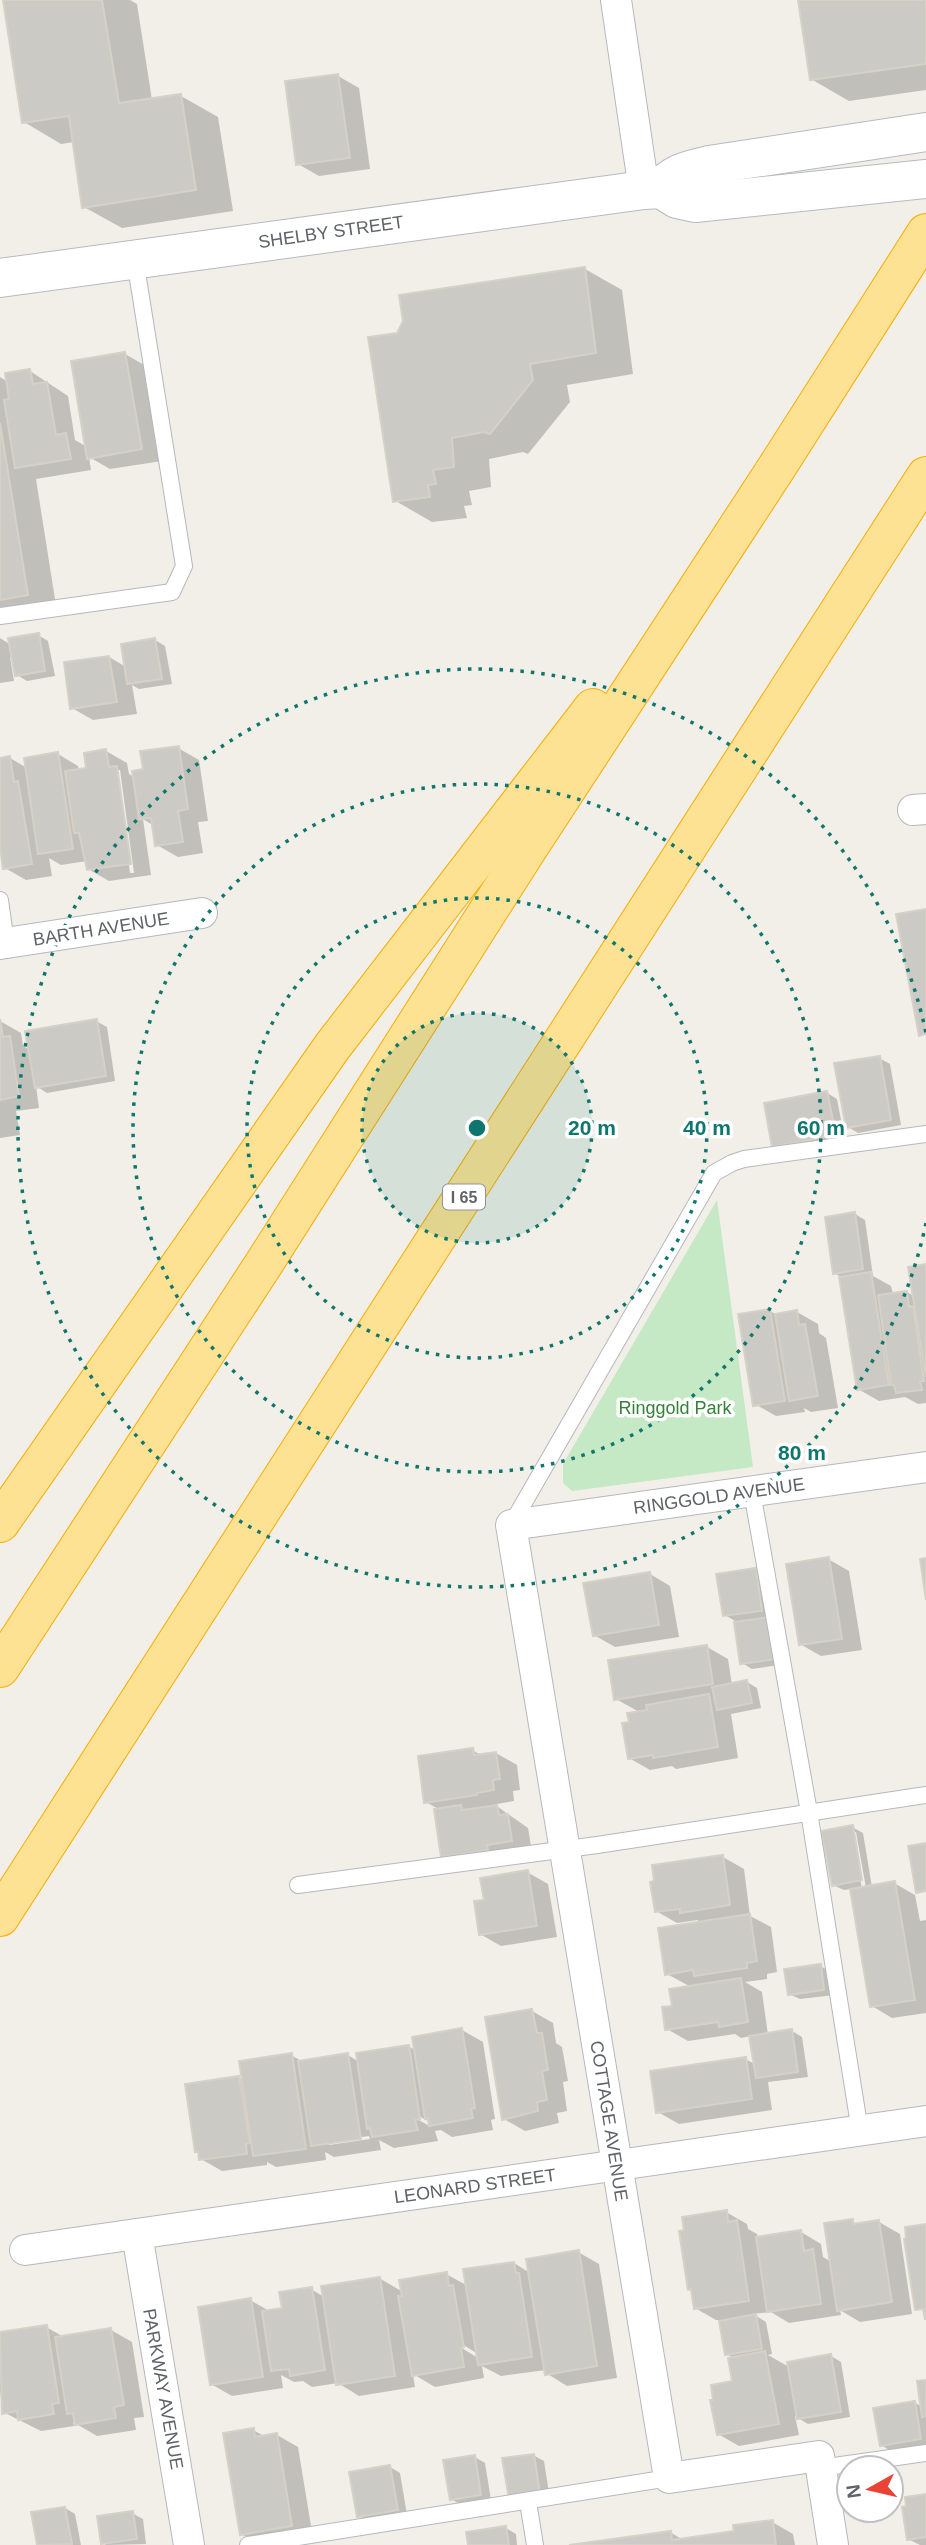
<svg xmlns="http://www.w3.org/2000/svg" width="926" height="2545" font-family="Arial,sans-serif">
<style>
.green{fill:#c5e8c5}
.shadow{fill:#0003;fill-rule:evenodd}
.building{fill:#cccac5;stroke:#d6d1c6;stroke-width:2}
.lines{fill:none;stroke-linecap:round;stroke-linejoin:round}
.lane-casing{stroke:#b5b8bc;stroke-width:18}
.street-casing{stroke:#b5b8bc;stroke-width:32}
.secondary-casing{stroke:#b6babf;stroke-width:40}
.highway-casing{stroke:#f9ab00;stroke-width:40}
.lane{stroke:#fff;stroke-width:16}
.street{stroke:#fff;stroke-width:30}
.secondary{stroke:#fff;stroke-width:38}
.highway{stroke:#fde293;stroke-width:38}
.ring{fill:none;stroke:#0f766e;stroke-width:3.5;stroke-dasharray:3.5 7}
.labels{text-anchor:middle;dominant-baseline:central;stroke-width:7;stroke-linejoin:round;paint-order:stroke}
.shield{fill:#fff;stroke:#8f9295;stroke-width:2}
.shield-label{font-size:16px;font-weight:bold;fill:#5f6368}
.street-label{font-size:18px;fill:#5f6368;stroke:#fff}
.park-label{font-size:18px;fill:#348238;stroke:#fff}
.centre{fill:#0f766e;stroke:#fff;stroke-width:3.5}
.ring-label{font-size:21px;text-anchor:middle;font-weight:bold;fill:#0f766e;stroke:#fff;stroke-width:7;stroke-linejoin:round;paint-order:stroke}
</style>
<rect width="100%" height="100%" fill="#f1efe8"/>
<polygon class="green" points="717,1200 753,1467 572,1491 563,1483 563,1464"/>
<g class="shadow">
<polygon points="5,0 130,0 137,4 152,100 181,96 218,117 233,211 122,228 84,207 74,142 61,144 24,122"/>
<polygon points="800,0 926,0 926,90 849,101 811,79"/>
<polygon points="338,76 359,88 370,169 319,176 298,164"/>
<polygon points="585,269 622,290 633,374 567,385 570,402 528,454 523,452 489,459 491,487 469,491 472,505 464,506 467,518 432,522 394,500 398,335 405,322"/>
<polygon points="125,354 146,366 162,461 110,469 89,457 91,470 36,479 57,612 0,621 0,377 8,382 30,371 68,396 75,440 87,447"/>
<polygon points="38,635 48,641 55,676 27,681 17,675 13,656 10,657 14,681 0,683 0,638 11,645"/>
<polygon points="155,640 165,646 172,684 139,689 132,685 137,714 93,720 72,708 109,657 126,667"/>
<path d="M178,748L199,760L208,821L198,822L203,853L178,857L157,845L154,826L143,819L151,875L109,881L88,869L87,861L61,865L49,858L52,876L26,880L5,868L2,850H0V759L10,758L27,768L58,754L78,766L79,770L88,769L106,751L127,763L129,774L135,778ZM116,770H120L134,873H130Z"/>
<polygon points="0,1021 21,1033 23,1046 30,1050 96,1021 107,1027 115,1081 47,1093 36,1086 39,1108 16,1111 20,1135 0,1138"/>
<polygon points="879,1058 890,1064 901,1125 858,1133 848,1127"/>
<polygon points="827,1093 837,1099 845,1140 783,1152 773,1146"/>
<polygon points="855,1214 865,1220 873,1276 891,1286 893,1294 907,1292 915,1297 926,1266 926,1403 918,1404 905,1397 879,1401 858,1389 841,1277 834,1273"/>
<polygon points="770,1311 777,1315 797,1312 818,1324 819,1333 826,1338 838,1408 811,1412 804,1408 805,1412 776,1416 755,1404"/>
<polygon points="828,1559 849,1571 862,1650 821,1656 800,1644"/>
<polygon points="756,1570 766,1576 772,1616 766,1617 779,1625 785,1664 752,1669 742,1663 735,1621 725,1615"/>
<polygon points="650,1574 670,1586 679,1637 615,1647 594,1635"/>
<polygon points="707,1647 728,1659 732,1685 747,1682 757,1688 761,1708 731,1714 738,1758 676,1769 672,1766 650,1770 629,1758 631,1724 641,1713 616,1699"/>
<polygon points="472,1750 481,1755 496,1753 517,1765 520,1790 513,1791 514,1801 497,1804 498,1807 528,1828 532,1852 463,1868 443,1856 440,1810 426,1802"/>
<path d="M852,1827L863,1833L872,1887L894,1883L915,1895L920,1921L926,1920V2013L892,2018L872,2006L851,1889L844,1890L833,1885ZM852,1832H856L866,1888L862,1889Z"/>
<polygon points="723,1857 744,1869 750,1916 771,1927 777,1972 767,1974 767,1979 745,1982 762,1992 768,2035 792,2031 802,2037 808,2077 768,2082 772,2110 679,2124 658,2112 745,2059 755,2064 751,2036 741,2038 735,2034 688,2041 667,2029 674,2007 691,1987 667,1974 698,1923 698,1920 677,1923 656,1911"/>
<polygon points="527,1872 548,1884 557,1937 501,1946 480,1934 486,1901"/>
<polygon points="820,1966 831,1972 834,1995 800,1999 789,1994"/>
<polygon points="532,2011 553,2023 556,2043 562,2047 568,2081 563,2082 567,2111 557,2113 559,2123 525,2131 504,2119"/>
<path d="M462,2030L483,2042L495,2119L491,2120L493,2130L452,2137L441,2130L435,2131L438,2141L394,2148L379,2140L381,2150L334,2157L325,2152L326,2160L276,2167L267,2162V2165L222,2171L201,2159L239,2078L244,2081L291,2055L303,2062L348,2055L359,2062L409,2047L416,2050ZM414,2113L431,2123V2127L412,2116ZM369,2136L370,2139L329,2145V2142Z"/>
<polygon points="726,2212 747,2224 748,2229 757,2234 758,2238 801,2232 821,2244 823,2257 832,2262 852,2221 859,2225 879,2222 900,2234 912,2314 860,2322 840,2310 841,2315 789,2323 771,2312 753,2314 766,2322 772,2354 768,2355 789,2367 831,2356 841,2362 850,2417 808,2424 795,2416 799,2435 739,2446 718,2434 734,2383 734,2358 726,2354 721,2320 716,2320 695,2308 693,2291 689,2289"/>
<path d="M578,2252L599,2264L617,2378L567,2386L546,2373V2370L501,2376L482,2366L484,2378L435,2387L413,2374L415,2387L359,2396L338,2383L312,2387L303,2381L294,2382L281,2375L283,2388L232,2396L211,2384L250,2300L271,2312L284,2310L311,2289L324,2297L379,2278L403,2292L446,2274L468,2286L514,2263L530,2273ZM457,2341L478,2354V2358L455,2344Z"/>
<polygon points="46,2327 64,2337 111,2330 132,2342 144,2417 134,2418 136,2430 97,2436 73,2422 74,2426 41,2431 3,2412 0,2390 0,2334"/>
<polygon points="926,2381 926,2445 891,2451 881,2445 915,2403 923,2407"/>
<polygon points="253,2430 266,2437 277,2435 298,2447 313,2538 261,2545 241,2534"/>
<polygon points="533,2455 544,2461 550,2499 520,2504"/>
<polygon points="475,2457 485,2463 491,2500 461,2505 451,2499"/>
<polygon points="390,2467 400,2473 407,2515 369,2521 358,2516"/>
<polygon points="926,2495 926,2545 920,2545 908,2539"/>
<polygon points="65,2508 75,2514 81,2545 39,2545 33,2514"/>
<polygon points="132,2513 143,2519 146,2544 106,2545 103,2543"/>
<polygon points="772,2522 793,2534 795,2545 581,2545 670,2532 683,2540 736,2533"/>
<polygon points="506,2528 516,2534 517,2545 470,2545"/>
</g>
<g class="building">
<polygon points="3,0 102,0 119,103 181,94 196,190 82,208 69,116 22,123"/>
<polygon points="798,0 926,0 926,64 810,80"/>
<polygon points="338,74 350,158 296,165 285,81"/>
<polygon points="585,267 596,353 530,364 533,380 490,434 484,432 452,438 454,467 433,470 436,484 428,485 430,497 393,502 368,337 397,333 403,321 399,295"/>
<polygon points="125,352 142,449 87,459 71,361"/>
<polygon points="30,369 33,384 47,382 56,435 66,433 71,459 15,468 4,400 9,399 5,373"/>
<polygon points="0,423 28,595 0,600"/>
<polygon points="39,633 45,671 15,676 8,638"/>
<polygon points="155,638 162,679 127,684 121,644"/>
<polygon points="109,656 117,702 70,709 64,662"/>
<polygon points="179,746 188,809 178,811 183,842 155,846 151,818 139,819 132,771 143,769 140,751"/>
<polygon points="106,749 109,767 117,766 131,864 87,870 79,833 74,833 65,771 86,768 84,753"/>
<polygon points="58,752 73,849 38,854 24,758"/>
<polygon points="10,756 14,782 18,781 32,864 3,869 0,847 0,758"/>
<polygon points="926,909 926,1034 919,1036 896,914"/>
<polygon points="0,1019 3,1037 10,1036 19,1096 0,1100"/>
<polygon points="97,1019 106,1076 35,1088 25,1031"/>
<polygon points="880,1056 891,1120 846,1128 834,1063"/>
<polygon points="827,1091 836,1135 772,1147 764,1103"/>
<polygon points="855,1212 863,1269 833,1274 825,1217"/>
<polygon points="926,1264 926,1377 908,1267"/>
<polygon points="871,1272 889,1385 857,1390 839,1277"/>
<polygon points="907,1291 909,1307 913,1306 924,1381 920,1381 922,1390 896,1393 894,1385 891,1385 878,1295"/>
<polygon points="770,1309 785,1401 753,1406 738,1314"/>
<polygon points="797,1310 799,1325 805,1324 818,1396 789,1401 775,1314"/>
<polygon points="829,1557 842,1639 799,1645 786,1564"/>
<polygon points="926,1558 926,1600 920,1559"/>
<polygon points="756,1568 762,1611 723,1616 716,1574"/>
<polygon points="650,1572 659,1625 593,1636 583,1583"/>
<polygon points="769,1617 776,1659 740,1664 734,1622"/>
<polygon points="707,1645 713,1684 614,1700 608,1660"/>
<polygon points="747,1680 752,1703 717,1710 712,1687"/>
<polygon points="709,1694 718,1747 653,1758 653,1755 628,1759 622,1723 629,1722 627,1713 647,1710 646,1705"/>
<polygon points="473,1748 474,1755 496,1752 500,1779 493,1780 494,1790 477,1793 477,1795 424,1803 418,1756"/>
<polygon points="461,1805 462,1810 497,1805 499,1815 508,1814 512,1841 487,1845 488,1850 441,1857 434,1809"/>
<polygon points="853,1825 862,1880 832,1886 821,1831"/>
<polygon points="926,1843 926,1891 916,1893 908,1846"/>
<polygon points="723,1855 730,1905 680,1913 680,1909 655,1912 650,1882 654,1881 652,1865"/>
<polygon points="528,1870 537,1926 479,1935 474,1901 484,1900 480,1878"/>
<polygon points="895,1881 915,2000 870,2007 850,1889"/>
<polygon points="750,1914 757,1961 747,1963 747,1968 694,1976 693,1970 665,1975 658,1928"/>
<polygon points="821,1964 824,1990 788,1995 784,1969"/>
<polygon points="741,1978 748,2022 719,2027 718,2022 665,2030 662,2007 672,2006 669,1989"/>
<polygon points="532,2009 537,2033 542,2033 548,2070 542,2071 547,2100 537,2102 538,2111 502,2120 485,2017"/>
<polygon points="462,2028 475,2108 471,2109 473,2118 429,2126 428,2118 425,2119 412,2037"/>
<polygon points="792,2029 798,2072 756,2078 749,2036"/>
<polygon points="409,2045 420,2119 415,2120 418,2130 372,2137 370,2128 367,2129 356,2053"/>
<polygon points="292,2053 306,2149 253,2156 239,2061"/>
<polygon points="348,2053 361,2139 311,2146 298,2061"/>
<polygon points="746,2057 752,2099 656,2113 650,2071"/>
<polygon points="239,2076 250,2143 246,2144 247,2154 199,2160 198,2152 195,2152 185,2084"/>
<polygon points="727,2210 728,2222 737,2220 749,2301 694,2309 691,2289 688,2290 679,2231 684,2230 682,2217"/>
<polygon points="853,2219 853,2224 879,2220 892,2302 837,2311 824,2223"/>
<polygon points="926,2224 926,2319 925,2319 923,2309 915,2310 904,2239 906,2238 905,2227"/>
<polygon points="801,2230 804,2251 813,2249 821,2304 767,2312 756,2237"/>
<polygon points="579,2250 597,2366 545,2375 526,2259"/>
<polygon points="514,2262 516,2273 519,2273 532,2357 478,2365 463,2269"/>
<polygon points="447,2272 449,2286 453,2285 464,2347 461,2348 464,2367 412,2376 398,2296 402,2296 399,2280"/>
<polygon points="380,2277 395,2376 336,2385 321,2286"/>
<polygon points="312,2287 325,2370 290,2376 289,2369 271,2371 262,2311 282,2308 279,2292"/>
<polygon points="251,2298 263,2377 210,2385 198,2307"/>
<polygon points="756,2314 762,2349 725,2355 719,2321"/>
<polygon points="47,2325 59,2403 52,2404 54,2414 18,2420 17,2411 2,2414 0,2332"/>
<polygon points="111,2328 124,2405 114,2407 116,2418 75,2425 73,2413 67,2414 55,2337"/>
<polygon points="765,2351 779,2424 717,2435 710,2400 713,2400 711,2385 732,2381 728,2358"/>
<polygon points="831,2354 841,2412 797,2419 787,2362"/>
<polygon points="926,2380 926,2416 922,2417 917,2381"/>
<polygon points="915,2401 921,2439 880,2446 873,2408"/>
<polygon points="254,2428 255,2437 277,2433 292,2526 240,2535 223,2433"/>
<polygon points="534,2454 540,2494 509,2499 502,2458"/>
<polygon points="475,2455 481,2495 450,2500 443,2460"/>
<polygon points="390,2465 398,2510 357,2517 349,2472"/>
<polygon points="926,2494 926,2537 907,2540 902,2507 906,2506 905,2497"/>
<polygon points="65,2507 72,2544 37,2545 31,2512"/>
<polygon points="133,2511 137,2539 101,2544 97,2516"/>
<polygon points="773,2520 776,2545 569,2545 671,2531 672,2540 734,2531 733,2525"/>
<polygon points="506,2526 509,2545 468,2545 466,2532"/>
</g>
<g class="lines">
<defs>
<g id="lane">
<polyline points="0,616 172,592 184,566 135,260"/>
<polyline points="0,900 6,943"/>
<polyline points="752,1492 809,1812 860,2131"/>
<polyline points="511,1525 714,1173 732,1163 744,1159 926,1134"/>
<polyline points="298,1885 597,1845 926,1795"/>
<polyline points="820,2468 926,2453"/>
<polyline points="528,2502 535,2545"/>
<polyline points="248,2545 669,2478"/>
</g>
<g id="street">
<polyline points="616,0 644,190"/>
<polyline points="913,810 926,809"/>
<polyline points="0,944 202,913"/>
<polyline points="137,2234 189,2545"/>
<polyline points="25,2250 926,2121"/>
<polyline points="833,2545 819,2456 669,2478 511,1525 926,1467"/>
</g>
<g id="secondary">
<path d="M661,189C673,172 690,170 709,165L926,132"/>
<polyline points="0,278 644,190 661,189 677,199 695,203 926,179"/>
</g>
<g id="highway">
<polyline points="0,1523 332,1047 593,708"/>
<polyline points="0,1668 263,1265 525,853 775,470 926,233"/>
<polyline points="0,1917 926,476"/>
</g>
</defs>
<use href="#lane" class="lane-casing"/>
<use href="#street" class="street-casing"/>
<use href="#secondary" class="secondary-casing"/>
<use href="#highway" class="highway-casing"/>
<use href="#lane" class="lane"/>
<use href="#street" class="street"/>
<use href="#secondary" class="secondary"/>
<use href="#highway" class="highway"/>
</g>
<circle cx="477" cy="1128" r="115" fill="#0f766e" fill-opacity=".12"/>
<g class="ring">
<circle cx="477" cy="1128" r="115"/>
<circle cx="477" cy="1128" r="230"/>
<circle cx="477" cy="1128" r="344"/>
<path d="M926 1223A459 459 0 1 1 926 1033"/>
</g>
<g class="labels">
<rect class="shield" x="443" y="1184.5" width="42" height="25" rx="5"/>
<g class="shield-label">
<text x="464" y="1197">I 65</text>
</g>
<g class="street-label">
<text transform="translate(331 232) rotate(-8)">SHELBY STREET</text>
<text transform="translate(101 929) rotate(-9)">BARTH AVENUE</text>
<text transform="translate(719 1496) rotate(-8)">RINGGOLD AVENUE</text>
<text transform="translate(609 2121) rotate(81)">COTTAGE AVENUE</text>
<text transform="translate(475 2186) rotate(-8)">LEONARD STREET</text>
<text transform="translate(163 2389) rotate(80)">PARKWAY AVENUE</text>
</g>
<g class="park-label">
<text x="675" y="1408">Ringgold Park</text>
</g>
</g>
<circle cx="477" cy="1128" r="10" class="centre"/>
<g class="ring-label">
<text x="592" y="1135">20 m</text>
<text x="707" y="1135">40 m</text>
<text x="821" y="1135">60 m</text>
<text x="802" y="1460">80 m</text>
</g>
<g transform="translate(870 2489) rotate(262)"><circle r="33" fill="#ffffff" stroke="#bfc1c3" stroke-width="2"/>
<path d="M0-5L12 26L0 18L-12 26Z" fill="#ea4335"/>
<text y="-10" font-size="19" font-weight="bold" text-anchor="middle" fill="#5f6368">N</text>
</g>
</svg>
